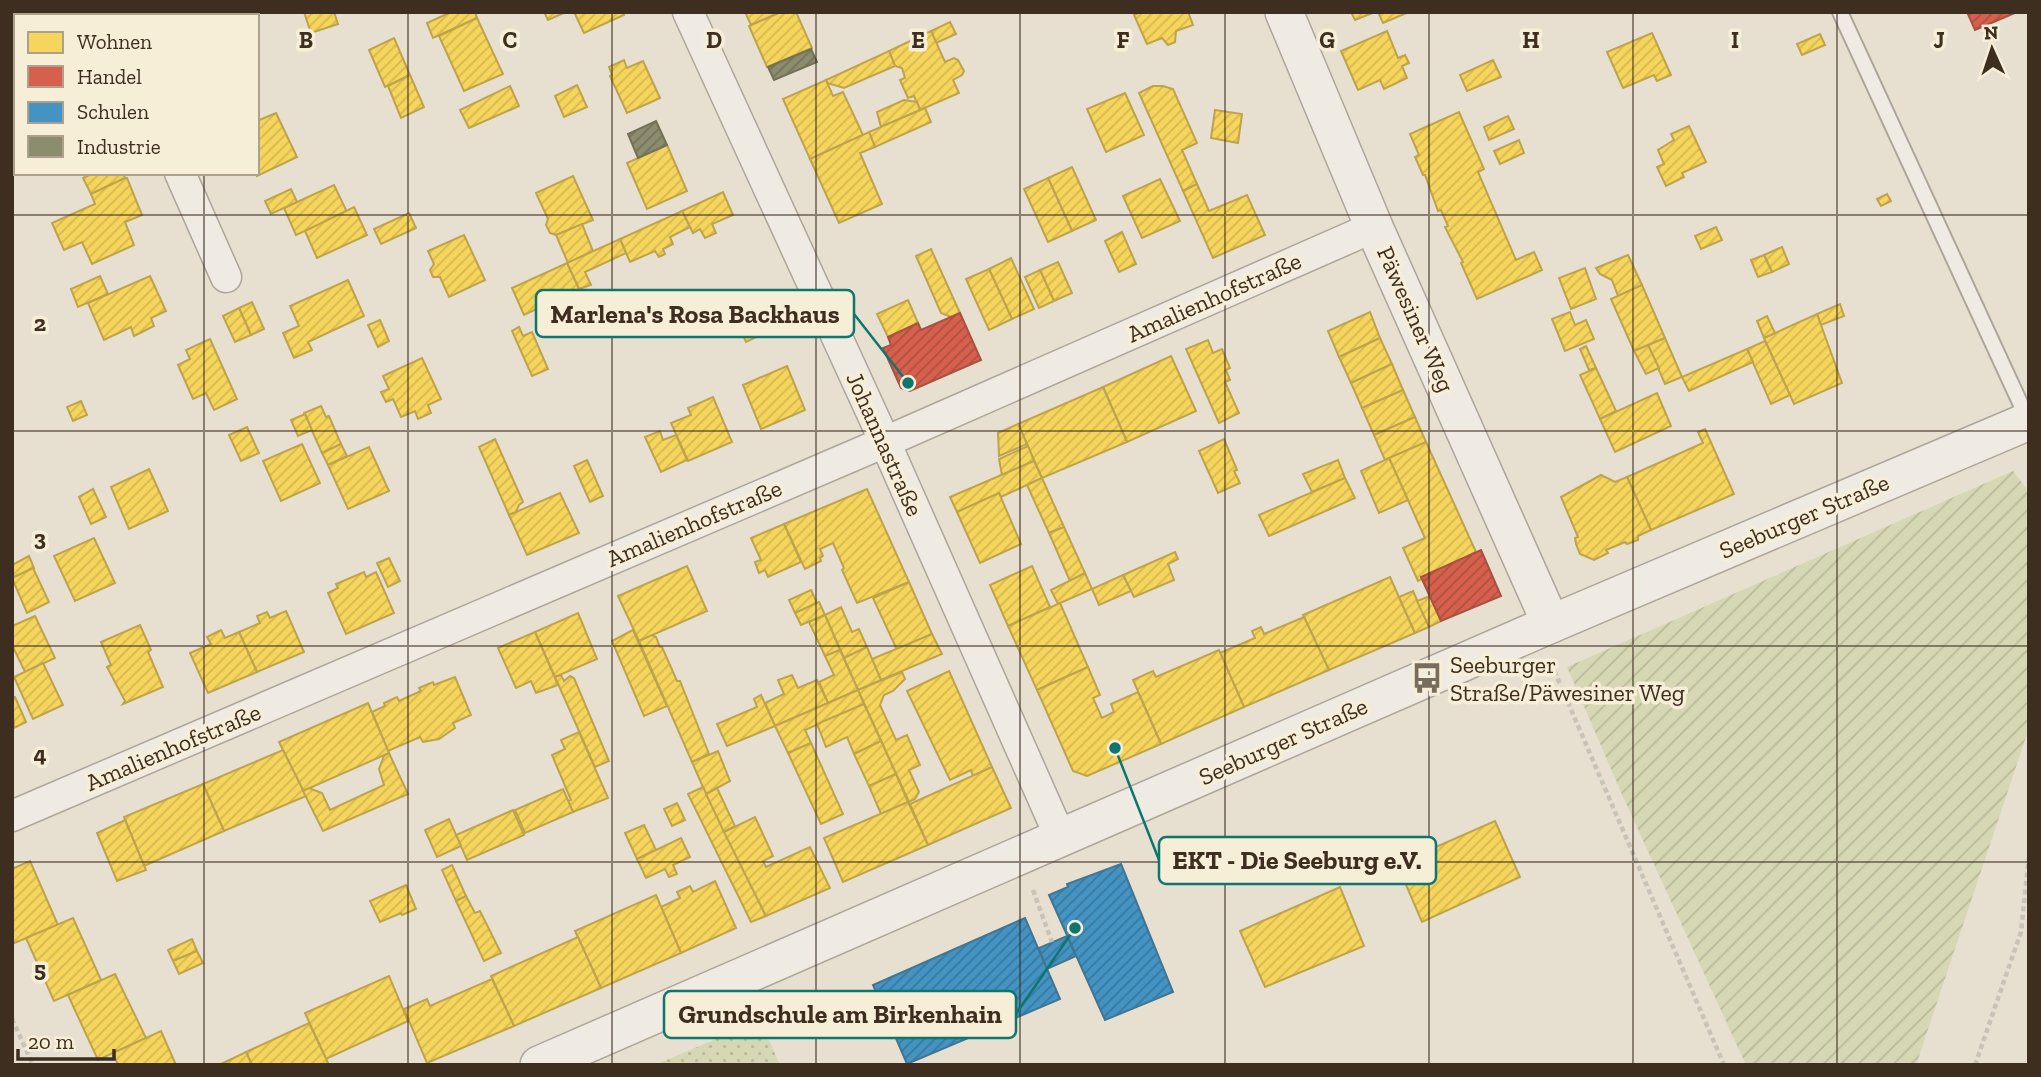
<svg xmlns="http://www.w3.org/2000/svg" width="2041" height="1077" font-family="'Zilla Slab',serif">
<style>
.park{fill:url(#park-dots)}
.garden{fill:url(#garden-furrows)}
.homes{fill:url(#homes-hatch);stroke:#bea34a;stroke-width:2}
.shops{fill:url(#shops-hatch);stroke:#a85140;stroke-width:2}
.schools{fill:url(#schools-hatch);stroke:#417592;stroke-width:2}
.industry{fill:url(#industry-hatch);stroke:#747057;stroke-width:2}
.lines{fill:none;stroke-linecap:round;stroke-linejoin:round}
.service-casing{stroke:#ada599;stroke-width:18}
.minor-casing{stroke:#ada599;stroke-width:33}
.tertiary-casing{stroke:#ada599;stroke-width:40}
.path{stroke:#c8c2b9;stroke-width:4.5;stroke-dasharray:5 3.5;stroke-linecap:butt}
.service{stroke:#efebe3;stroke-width:14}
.minor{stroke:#efebe3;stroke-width:30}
.tertiary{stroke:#efebe3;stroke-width:37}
.grid{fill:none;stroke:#3d2e20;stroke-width:2;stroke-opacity:0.55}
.labels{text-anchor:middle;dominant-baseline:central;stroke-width:7;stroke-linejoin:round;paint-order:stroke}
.street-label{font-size:24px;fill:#3d2e20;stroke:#f7eed8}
.poi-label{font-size:24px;fill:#3d2e20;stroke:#f7eed8;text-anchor:start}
.grid-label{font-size:23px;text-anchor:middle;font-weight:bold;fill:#3d2e20;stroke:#f7eed8;stroke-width:7;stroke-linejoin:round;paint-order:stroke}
.leader{fill:none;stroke:#0f766e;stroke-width:2.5}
.callout-dot{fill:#0f766e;stroke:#f7eed8;stroke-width:2.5}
.callout{fill:#f7eed8;stroke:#0f766e;stroke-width:2.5}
.callout-label{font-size:26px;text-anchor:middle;font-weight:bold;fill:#3d2e20}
</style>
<defs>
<pattern id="park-dots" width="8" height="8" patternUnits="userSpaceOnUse" patternTransform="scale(1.75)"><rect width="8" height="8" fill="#d6d7b3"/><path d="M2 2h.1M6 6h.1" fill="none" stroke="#b9b99a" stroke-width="1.8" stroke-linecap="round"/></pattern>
<pattern id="garden-furrows" width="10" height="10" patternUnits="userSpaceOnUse" patternTransform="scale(1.75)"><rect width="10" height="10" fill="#d6d7b3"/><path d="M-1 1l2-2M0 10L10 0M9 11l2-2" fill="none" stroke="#b9b99a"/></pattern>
<pattern id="homes-hatch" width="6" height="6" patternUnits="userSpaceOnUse" patternTransform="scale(1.75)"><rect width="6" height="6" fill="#f6d55c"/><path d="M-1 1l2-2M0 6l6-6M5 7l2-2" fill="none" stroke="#d4b750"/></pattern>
<pattern id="shops-hatch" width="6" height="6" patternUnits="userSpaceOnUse" patternTransform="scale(1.75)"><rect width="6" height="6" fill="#d6604d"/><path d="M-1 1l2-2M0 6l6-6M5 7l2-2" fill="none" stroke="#af5040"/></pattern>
<pattern id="schools-hatch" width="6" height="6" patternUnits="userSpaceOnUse" patternTransform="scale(1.75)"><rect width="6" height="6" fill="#4393c3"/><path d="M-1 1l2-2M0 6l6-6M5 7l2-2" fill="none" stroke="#39789e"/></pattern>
<pattern id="industry-hatch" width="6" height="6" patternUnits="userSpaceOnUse" patternTransform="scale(1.75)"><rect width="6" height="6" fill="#8c8c6e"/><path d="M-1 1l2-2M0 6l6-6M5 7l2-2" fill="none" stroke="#74735a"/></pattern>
</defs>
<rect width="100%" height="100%" fill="#e7e0d1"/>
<polygon class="park" points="760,1020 780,1065 655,1065"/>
<polygon class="garden" points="2013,471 2029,492 2029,728 1916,1065 1746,1065 1624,799 1567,667"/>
<g class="homes">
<polygon points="304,12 334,12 338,24 311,33"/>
<polygon points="451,12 475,12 477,18 433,38 427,23"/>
<polygon points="544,12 566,12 548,20"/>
<polygon points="574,12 623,12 624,15 584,33"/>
<polygon points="745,12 781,12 751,25"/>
<polygon points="781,12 796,12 812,48 767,67 749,26"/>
<polygon points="1140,12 1188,12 1193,25 1176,31 1175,42 1168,45 1162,38 1147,44 1134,15"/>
<polygon points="1351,12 1375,12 1355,20"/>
<polygon points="1378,12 1409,12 1383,23"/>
<polygon points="477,18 503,74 464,91 439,36"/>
<polygon points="950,22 956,34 936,43 931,31"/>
<polygon points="931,31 945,62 954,58 958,60 964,71 962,75 953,80 959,93 920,110 914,96 908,98 900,80 905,78 902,68 895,66 889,51"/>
<polygon points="1387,31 1398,58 1405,55 1409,63 1402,66 1407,78 1384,89 1380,80 1358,90 1341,51"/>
<polygon points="1652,33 1671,75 1657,81 1654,75 1623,88 1607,52"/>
<polygon points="1820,34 1825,45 1802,55 1797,44"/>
<polygon points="394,38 410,75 385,87 369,50"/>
<polygon points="889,51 895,66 844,88 827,83 826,80"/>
<polygon points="624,60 627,68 643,61 660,98 627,113 610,76 612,75 609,67"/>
<polygon points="1493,60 1501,77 1467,91 1460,75"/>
<polygon points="410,75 424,107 401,118 388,86"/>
<polygon points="826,80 833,96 843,92 863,135 810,159 783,99"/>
<polygon points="577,85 587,107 564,117 555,96"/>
<polygon points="510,86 519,106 469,128 460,110"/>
<polygon points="1153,86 1163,86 1173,89 1197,143 1182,150 1197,184 1183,191 1139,93"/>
<polygon points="1125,93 1144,135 1106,152 1087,109"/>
<polygon points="904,100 917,102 920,110 881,127 877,112"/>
<polygon points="925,108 931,122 875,147 869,132"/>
<polygon points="1215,110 1242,114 1238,143 1211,138"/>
<polygon points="1459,112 1484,169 1478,172 1516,260 1534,252 1542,270 1477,299 1461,263 1463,262 1445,227 1448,226 1441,210 1438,211 1425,175 1423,175 1415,157 1419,155 1410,134"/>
<polygon points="276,113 297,157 257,176 257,121"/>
<polygon points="1508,116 1514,129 1489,140 1484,127"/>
<polygon points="1689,126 1706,162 1682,173 1684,177 1666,186 1657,167 1664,164 1658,150 1674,140 1671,134"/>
<polygon points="869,132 875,147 860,153 882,204 839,223 810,159"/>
<polygon points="1519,140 1524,153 1500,164 1494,151"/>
<polygon points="667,145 687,191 647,209 627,163"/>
<polygon points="1072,167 1096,220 1072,231 1048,178"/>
<polygon points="94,173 123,173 125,178 91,194 83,178"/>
<polygon points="573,176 593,220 556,235 550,233 546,225 548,219 536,193"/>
<polygon points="125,178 127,178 142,215 125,222 134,245 92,264 82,242 64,250 52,223 95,204 91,194"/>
<polygon points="1048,178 1072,231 1048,242 1024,189"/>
<polygon points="1160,179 1180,221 1142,238 1123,196"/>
<polygon points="1197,184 1209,211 1247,195 1265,235 1213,258 1183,191"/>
<polygon points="334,185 347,212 296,235 284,208"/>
<polygon points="291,189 297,202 271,214 265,201"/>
<polygon points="723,192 733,215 712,224 716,233 705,238 700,229 693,233 682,211"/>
<polygon points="1887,194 1891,201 1881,206 1877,199"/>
<polygon points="354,207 367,235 317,258 305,231"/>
<polygon points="682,211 690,227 670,237 673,244 663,249 665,254 659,257 655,251 630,262 620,239"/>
<polygon points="409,213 416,228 381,244 374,229"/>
<polygon points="582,224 593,251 568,263 556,235"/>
<polygon points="1716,227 1722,240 1701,249 1695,236"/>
<polygon points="1122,232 1136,264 1119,272 1105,241"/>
<polygon points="464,235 485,280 449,297 440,277 433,277 430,270 434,264 428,251"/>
<polygon points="620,239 626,253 585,272 591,285 579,289 567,263"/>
<polygon points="1782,247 1789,264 1772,272 1764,255"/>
<polygon points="931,249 960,313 951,317 941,313 916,256"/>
<polygon points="1628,255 1642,285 1618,296 1612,280 1600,274 1596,268"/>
<polygon points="1764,255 1772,272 1758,277 1751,260"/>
<polygon points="1011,258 1034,309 1012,319 989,269"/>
<polygon points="1058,262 1072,293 1054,301 1040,270"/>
<polygon points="567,263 579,289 524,315 512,288"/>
<polygon points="1585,268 1596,299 1571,309 1559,278"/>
<polygon points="989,269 1012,319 989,330 966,279"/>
<polygon points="1040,270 1054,301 1039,308 1025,277"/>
<polygon points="100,276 108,294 78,307 71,289"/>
<polygon points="150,276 166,311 151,318 154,326 134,336 131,327 104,340 88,303"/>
<polygon points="348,280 364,316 308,342 312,350 294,358 283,333 299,326 290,306"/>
<polygon points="1642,285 1665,338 1634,351 1611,299"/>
<polygon points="908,300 918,323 888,337 877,314"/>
<polygon points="252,302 264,329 251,335 239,308"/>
<polygon points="1840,304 1844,316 1821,325 1817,314"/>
<polygon points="239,308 251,335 235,342 223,316"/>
<polygon points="1370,312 1380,338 1339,357 1328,331"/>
<polygon points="1570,312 1575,325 1586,320 1594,339 1565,351 1552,319"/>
<polygon points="1817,314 1842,383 1794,404 1764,338"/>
<polygon points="1767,316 1775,333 1764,338 1757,321"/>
<polygon points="765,318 771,330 746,342 740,329"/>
<polygon points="380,320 389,341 378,347 368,325"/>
<polygon points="519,327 523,336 532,332 548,369 532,376 512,331"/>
<polygon points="1380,338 1392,364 1351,383 1339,357"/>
<polygon points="1665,338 1682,377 1665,384 1648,345"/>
<polygon points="210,339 237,399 214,410 206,393 193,399 178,365 190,359 186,350"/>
<polygon points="1208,340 1213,353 1222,349 1230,368 1226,370 1230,380 1225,382 1239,413 1219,423 1186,349"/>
<polygon points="1765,341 1790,395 1771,404 1747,349"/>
<polygon points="1648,345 1659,368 1646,374 1634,351"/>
<polygon points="1586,346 1596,368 1589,370 1580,349"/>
<polygon points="1747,349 1753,362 1689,391 1682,377"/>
<polygon points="1171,356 1196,411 1127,442 1103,387"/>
<polygon points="422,358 441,399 428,405 431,413 418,419 415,411 401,417 393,399 386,402 381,392 389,389 383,376"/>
<polygon points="1392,364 1403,390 1362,408 1351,383"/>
<polygon points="787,366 805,410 761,429 743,385"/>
<polygon points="1596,368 1616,411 1600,419 1580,375"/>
<polygon points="1103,387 1127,442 1042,478 1018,424"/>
<polygon points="1403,390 1415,417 1374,435 1362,408"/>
<polygon points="1657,393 1671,426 1615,452 1600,419"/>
<polygon points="713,397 732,442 688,461 671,423 691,415 688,408"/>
<polygon points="81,401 87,415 73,421 67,407"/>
<polygon points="321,406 326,417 329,416 341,444 322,453 304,413"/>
<polygon points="305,414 312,430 298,436 291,420"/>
<polygon points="1415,417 1426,442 1385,460 1374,435"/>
<polygon points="1018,424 1027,444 999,456 998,433"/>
<polygon points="247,427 259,453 241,461 229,435"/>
<polygon points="1705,429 1734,494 1651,530 1627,477 1703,443 1698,432"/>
<polygon points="660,431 663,440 676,435 687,460 661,472 645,437"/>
<polygon points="495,439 523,502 519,505 516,512 509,515 479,447"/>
<polygon points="1224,439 1237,470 1234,471 1240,483 1218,493 1199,451"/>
<polygon points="1426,442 1476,552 1418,581 1403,548 1425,538 1389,458"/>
<polygon points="302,444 320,483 281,501 263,461"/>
<polygon points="341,444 347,456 328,465 322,453"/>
<polygon points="1028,446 1034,461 1002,475 999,459"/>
<polygon points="369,447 389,491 348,509 328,465"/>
<polygon points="1389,458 1408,500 1379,513 1361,471"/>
<polygon points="587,460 603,496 590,502 574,466"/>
<polygon points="1338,460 1345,478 1312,492 1303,474"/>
<polygon points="1034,461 1042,478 1001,497 999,493 957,512 950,497"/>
<polygon points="149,469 168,511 129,529 111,487"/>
<polygon points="1601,475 1615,482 1627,477 1651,530 1638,536 1638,540 1627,544 1625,542 1606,550 1608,553 1594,560 1580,554 1576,544 1575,538 1578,537 1561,497"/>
<polygon points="1042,478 1064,527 1049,533 1027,485"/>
<polygon points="1345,478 1355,498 1269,536 1259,515"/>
<polygon points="93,489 106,517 91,524 79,497"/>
<polygon points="867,489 909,582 857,603 842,570 844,568 833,543 820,549 823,556 820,558 821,561 805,569 784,524"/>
<polygon points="560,493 579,533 527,555 509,515"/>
<polygon points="999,493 1021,544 980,563 957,512"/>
<polygon points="784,524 801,562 768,577 765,570 759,573 755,562 761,560 751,538"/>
<polygon points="1064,527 1085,573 1070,581 1049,533"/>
<polygon points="94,538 115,583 75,601 54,556"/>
<polygon points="1175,552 1178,559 1168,564 1174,580 1134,597 1123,575"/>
<polygon points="29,556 34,568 12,578 12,565"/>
<polygon points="389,558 400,581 388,587 377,563"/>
<polygon points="687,566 707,611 639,641 618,596"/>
<polygon points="1032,566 1050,607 1008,626 990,585"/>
<polygon points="33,568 49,602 27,613 12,578"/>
<polygon points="364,572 366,577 376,572 394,613 346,634 328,593 338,588 336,584"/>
<polygon points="1085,573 1092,589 1058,604 1051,590"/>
<polygon points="1123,575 1131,591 1099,605 1092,589"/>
<polygon points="1390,577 1415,633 1329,670 1303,615"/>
<polygon points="909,582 932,634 897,650 873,598"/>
<polygon points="811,590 817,603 795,613 789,600"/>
<polygon points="1413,591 1429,627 1415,633 1399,597"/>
<polygon points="1430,596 1441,621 1429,627 1417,601"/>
<polygon points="819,602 825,615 801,625 795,613"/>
<polygon points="1060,603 1088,667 1037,690 1008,626"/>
<polygon points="841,607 852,632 859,629 867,647 844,658 825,615"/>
<polygon points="286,611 304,652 257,672 239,632 260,623 257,616 267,612 270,618"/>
<polygon points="578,613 597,659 555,677 535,632"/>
<polygon points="825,615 840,650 825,656 809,622"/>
<polygon points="35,616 55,658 25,672 12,645 12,626"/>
<polygon points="1304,617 1329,670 1244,707 1220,653 1255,638 1252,631 1261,627 1264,634"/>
<polygon points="140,625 151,650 148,652 163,687 123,704 125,701 107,667 111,665 101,642"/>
<polygon points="221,630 225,638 239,632 257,672 208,693 190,653 211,644 207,637"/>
<polygon points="633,630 667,706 644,716 612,641"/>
<polygon points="535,632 558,685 536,693 531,681 516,688 498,648"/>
<polygon points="932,634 942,654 881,680 872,659"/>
<polygon points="652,635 656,637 660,647 662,647 677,681 680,681 709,754 692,762 639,641"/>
<polygon points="867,647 881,680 858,690 844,658"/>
<polygon points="840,650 858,690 828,703 819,682 834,675 825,656"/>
<polygon points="1219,650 1244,707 1161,744 1133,680 1153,671 1156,677"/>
<polygon points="43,663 63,705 33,719 14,677"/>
<polygon points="1088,667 1100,695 1093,698 1102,718 1114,712 1111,704 1138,692 1161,744 1087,776 1073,771 1037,690"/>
<polygon points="949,671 992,767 973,776 971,770 950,780 907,691"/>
<polygon points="902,672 905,679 893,691 884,695 880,705 896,740 907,735 920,765 909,770 919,792 915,799 909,802 858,690"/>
<polygon points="561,675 564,681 570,676 574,678 609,761 595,767 555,677"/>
<polygon points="792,675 798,688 817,680 828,703 775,726 765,703 784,694 778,680"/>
<polygon points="455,677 471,715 453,723 455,728 439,739 423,742 420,737 388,751 372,712 385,706 384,703 397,697 399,701 421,691 419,688 433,682 434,685"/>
<polygon points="858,690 864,704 805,730 811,743 788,753 775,726"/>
<polygon points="761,695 775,726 727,746 717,724 757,707 754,699"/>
<polygon points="15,697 26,722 14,728 12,698"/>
<polygon points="368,703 389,753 303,791 279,742"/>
<polygon points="864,704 881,741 854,754 847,737 826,747 817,724"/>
<polygon points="579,732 608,798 573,812 568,801 571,800 552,755 565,749 561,740"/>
<polygon points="881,741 896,774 869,786 854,754"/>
<polygon points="811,743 843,814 821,824 788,753"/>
<polygon points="283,750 306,796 224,831 203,784"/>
<polygon points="718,751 730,781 706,794 692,762"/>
<polygon points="389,753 408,794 323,831 303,791 309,788 322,793 330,810 384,785 379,769 384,756"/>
<polygon points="992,767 1011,808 928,845 910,804"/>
<polygon points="896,774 908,802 881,814 869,786"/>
<polygon points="203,784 224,831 144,866 124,817"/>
<polygon points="703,787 766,916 751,922 688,794"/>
<polygon points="717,788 735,826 724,832 706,794"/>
<polygon points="563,789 573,812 525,833 515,810"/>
<polygon points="908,802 928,845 843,882 824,838"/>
<polygon points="677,803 685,820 672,826 664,809"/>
<polygon points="513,810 524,835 467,860 456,835"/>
<polygon points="755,817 773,856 763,861 766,867 810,847 830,888 766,916 724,832"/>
<polygon points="449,819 461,846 437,857 425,830"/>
<polygon points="125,820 146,870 117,881 97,833"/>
<polygon points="1495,821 1520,877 1422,922 1397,864"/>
<polygon points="644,825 656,850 637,859 625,833"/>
<polygon points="681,838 690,857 673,865 677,874 669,877 665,869 646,878 637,859"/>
<polygon points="30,861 58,925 12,944 12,869"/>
<polygon points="452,865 466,896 456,901 442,870"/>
<polygon points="715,881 736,928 681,953 661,907 680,898 677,892 690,886 693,892"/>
<polygon points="406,885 416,909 402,915 401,913 380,922 370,901"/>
<polygon points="1340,887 1364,946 1265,987 1240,931"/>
<polygon points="656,895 681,953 601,988 575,931"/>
<polygon points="466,896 475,913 480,911 501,953 484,961 456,901"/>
<polygon points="73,918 101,980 54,1001 26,938"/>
<polygon points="578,937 601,988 514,1026 491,976"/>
<polygon points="192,939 197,951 173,961 168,950"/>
<polygon points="197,951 203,963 179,974 173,961"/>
<polygon points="115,974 146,1038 98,1060 68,995"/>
<polygon points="389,976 408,1021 326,1059 305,1013"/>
<polygon points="492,979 514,1026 427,1063 404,1009 427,999 430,1006"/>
<polygon points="309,1023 329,1065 252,1065 246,1052"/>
<polygon points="161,1031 176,1065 118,1065 113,1053"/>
<polygon points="246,1052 252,1065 219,1065"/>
</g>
<g class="shops">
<polygon points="1967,12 2017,12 1975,30"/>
<polygon points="960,313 981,360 910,391 901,388 883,348 891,345 888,337 918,323 921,330"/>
<polygon points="1481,550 1501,596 1441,621 1421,577"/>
</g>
<g class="schools">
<polygon points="1121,864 1173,992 1105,1020 1049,895 1068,887 1067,884"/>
<polygon points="1025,918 1060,999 907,1064 873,985"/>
<polygon points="1067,936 1076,956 1047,969 1039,948"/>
</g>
<g class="industry">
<polygon points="811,49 817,62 774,80 768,67"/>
<polygon points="656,121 667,145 638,158 628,134"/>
</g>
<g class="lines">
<defs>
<polyline id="service" points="1840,12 2028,420"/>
<g id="minor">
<polyline points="109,12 111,16"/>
<polyline points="688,12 885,442 1061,839"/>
<polyline points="180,173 226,277"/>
<polyline points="12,816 885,442 1374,227"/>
</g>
<g id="tertiary">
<polyline points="1284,12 1374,227 1551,624"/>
<polyline points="539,1065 1551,624 2029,421"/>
</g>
</defs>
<use href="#service" class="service-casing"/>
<use href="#minor" class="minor-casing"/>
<use href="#tertiary" class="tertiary-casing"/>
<g class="path">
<polyline points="1551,663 1724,1065"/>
<polyline points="1033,890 1052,942"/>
<polyline points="12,1019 33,1065"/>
<polyline points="1975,1065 2021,932 2029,856"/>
</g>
<use href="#service" class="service"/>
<use href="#minor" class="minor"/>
<use href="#tertiary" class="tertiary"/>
</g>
<path class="grid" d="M204,12V16M408,12V1065M612,12V1065M816,12V1065M1020,12V1065M1225,12V1065M1429,12V1065M1633,12V1065M1837,12V1065M204,173V1065M12,215H2029M12,431H2029M12,646H2029M12,862H2029"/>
<defs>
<symbol id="bus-bare" viewBox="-9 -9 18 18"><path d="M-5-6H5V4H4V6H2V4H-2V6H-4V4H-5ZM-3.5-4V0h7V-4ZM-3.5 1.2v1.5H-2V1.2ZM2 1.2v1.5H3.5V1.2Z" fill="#786c5e" stroke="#f7eed8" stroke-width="2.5" paint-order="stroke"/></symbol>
</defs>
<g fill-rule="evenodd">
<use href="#bus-bare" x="1405" y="656" width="44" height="44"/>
</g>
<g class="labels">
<g class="street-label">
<text transform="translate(1214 297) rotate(-24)">Amalienhofstraße</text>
<text transform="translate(1416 319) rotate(66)">Päwesiner Weg</text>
<text transform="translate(885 444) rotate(66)">Johannastraße</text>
<text transform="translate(1804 516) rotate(-23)">Seeburger Straße</text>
<text transform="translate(694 523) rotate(-23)">Amalienhofstraße</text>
<text transform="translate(1283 741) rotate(-24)">Seeburger Straße</text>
<text transform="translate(173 747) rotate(-23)">Amalienhofstraße</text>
</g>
<g class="poi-label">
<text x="1450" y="664">Seeburger<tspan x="1450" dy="28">Straße/Päwesiner Weg</tspan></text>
</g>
</g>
<g class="grid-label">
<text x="306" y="48">B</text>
<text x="510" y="48">C</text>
<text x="714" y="48">D</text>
<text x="918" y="48">E</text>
<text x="1123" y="48">F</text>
<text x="1327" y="48">G</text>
<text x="1531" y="48">H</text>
<text x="1735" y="48">I</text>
<text x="1939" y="48">J</text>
<text x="40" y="331">2</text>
<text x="40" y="546">3</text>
<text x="40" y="762">4</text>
<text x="40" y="977">5</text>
</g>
<path class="leader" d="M908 383L854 314M1115 748L1159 860M1075 928L1016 1014"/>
<g class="callout-dot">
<circle cx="908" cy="383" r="7"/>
<circle cx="1115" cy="748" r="7"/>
<circle cx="1075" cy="928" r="7"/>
</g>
<g class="callout">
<rect x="536" y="290" width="318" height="47" rx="7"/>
<rect x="1159" y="837" width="277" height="47" rx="7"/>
<rect x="664" y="991" width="352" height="47" rx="7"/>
</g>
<g class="callout-label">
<text x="695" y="323">Marlena's Rosa Backhaus</text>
<text x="1297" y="869">EKT - Die Seeburg e.V.</text>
<text x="840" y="1023">Grundschule am Birkenhain</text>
</g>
<rect width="2041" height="1077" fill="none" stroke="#3d2e20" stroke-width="28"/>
<rect x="14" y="14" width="245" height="161" fill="#f7eed8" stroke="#ada18e" stroke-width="2"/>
<rect x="28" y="32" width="35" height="21" fill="#f6d55c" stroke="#ada18e" stroke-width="2"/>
<text x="77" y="49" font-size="21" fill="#3d2e20">Wohnen</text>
<rect x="28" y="66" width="35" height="21" fill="#d6604d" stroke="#ada18e" stroke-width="2"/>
<text x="77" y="84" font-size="21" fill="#3d2e20">Handel</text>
<rect x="28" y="102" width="35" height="21" fill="#4393c3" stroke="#ada18e" stroke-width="2"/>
<text x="77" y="119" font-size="21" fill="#3d2e20">Schulen</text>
<rect x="28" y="136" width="35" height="21" fill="#8c8c6e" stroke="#ada18e" stroke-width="2"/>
<text x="77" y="154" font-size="21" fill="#3d2e20">Industrie</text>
<g transform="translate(1992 49) rotate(357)" stroke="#f7eed8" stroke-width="5" paint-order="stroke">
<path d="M0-5L12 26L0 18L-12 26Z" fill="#3d2e20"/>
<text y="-10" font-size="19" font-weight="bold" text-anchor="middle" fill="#3d2e20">N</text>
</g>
<path d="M18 1049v10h96v-10" fill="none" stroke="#3d2e20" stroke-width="3.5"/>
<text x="28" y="1049" font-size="21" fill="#3d2e20" stroke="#f7eed8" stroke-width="5" paint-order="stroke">20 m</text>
</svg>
